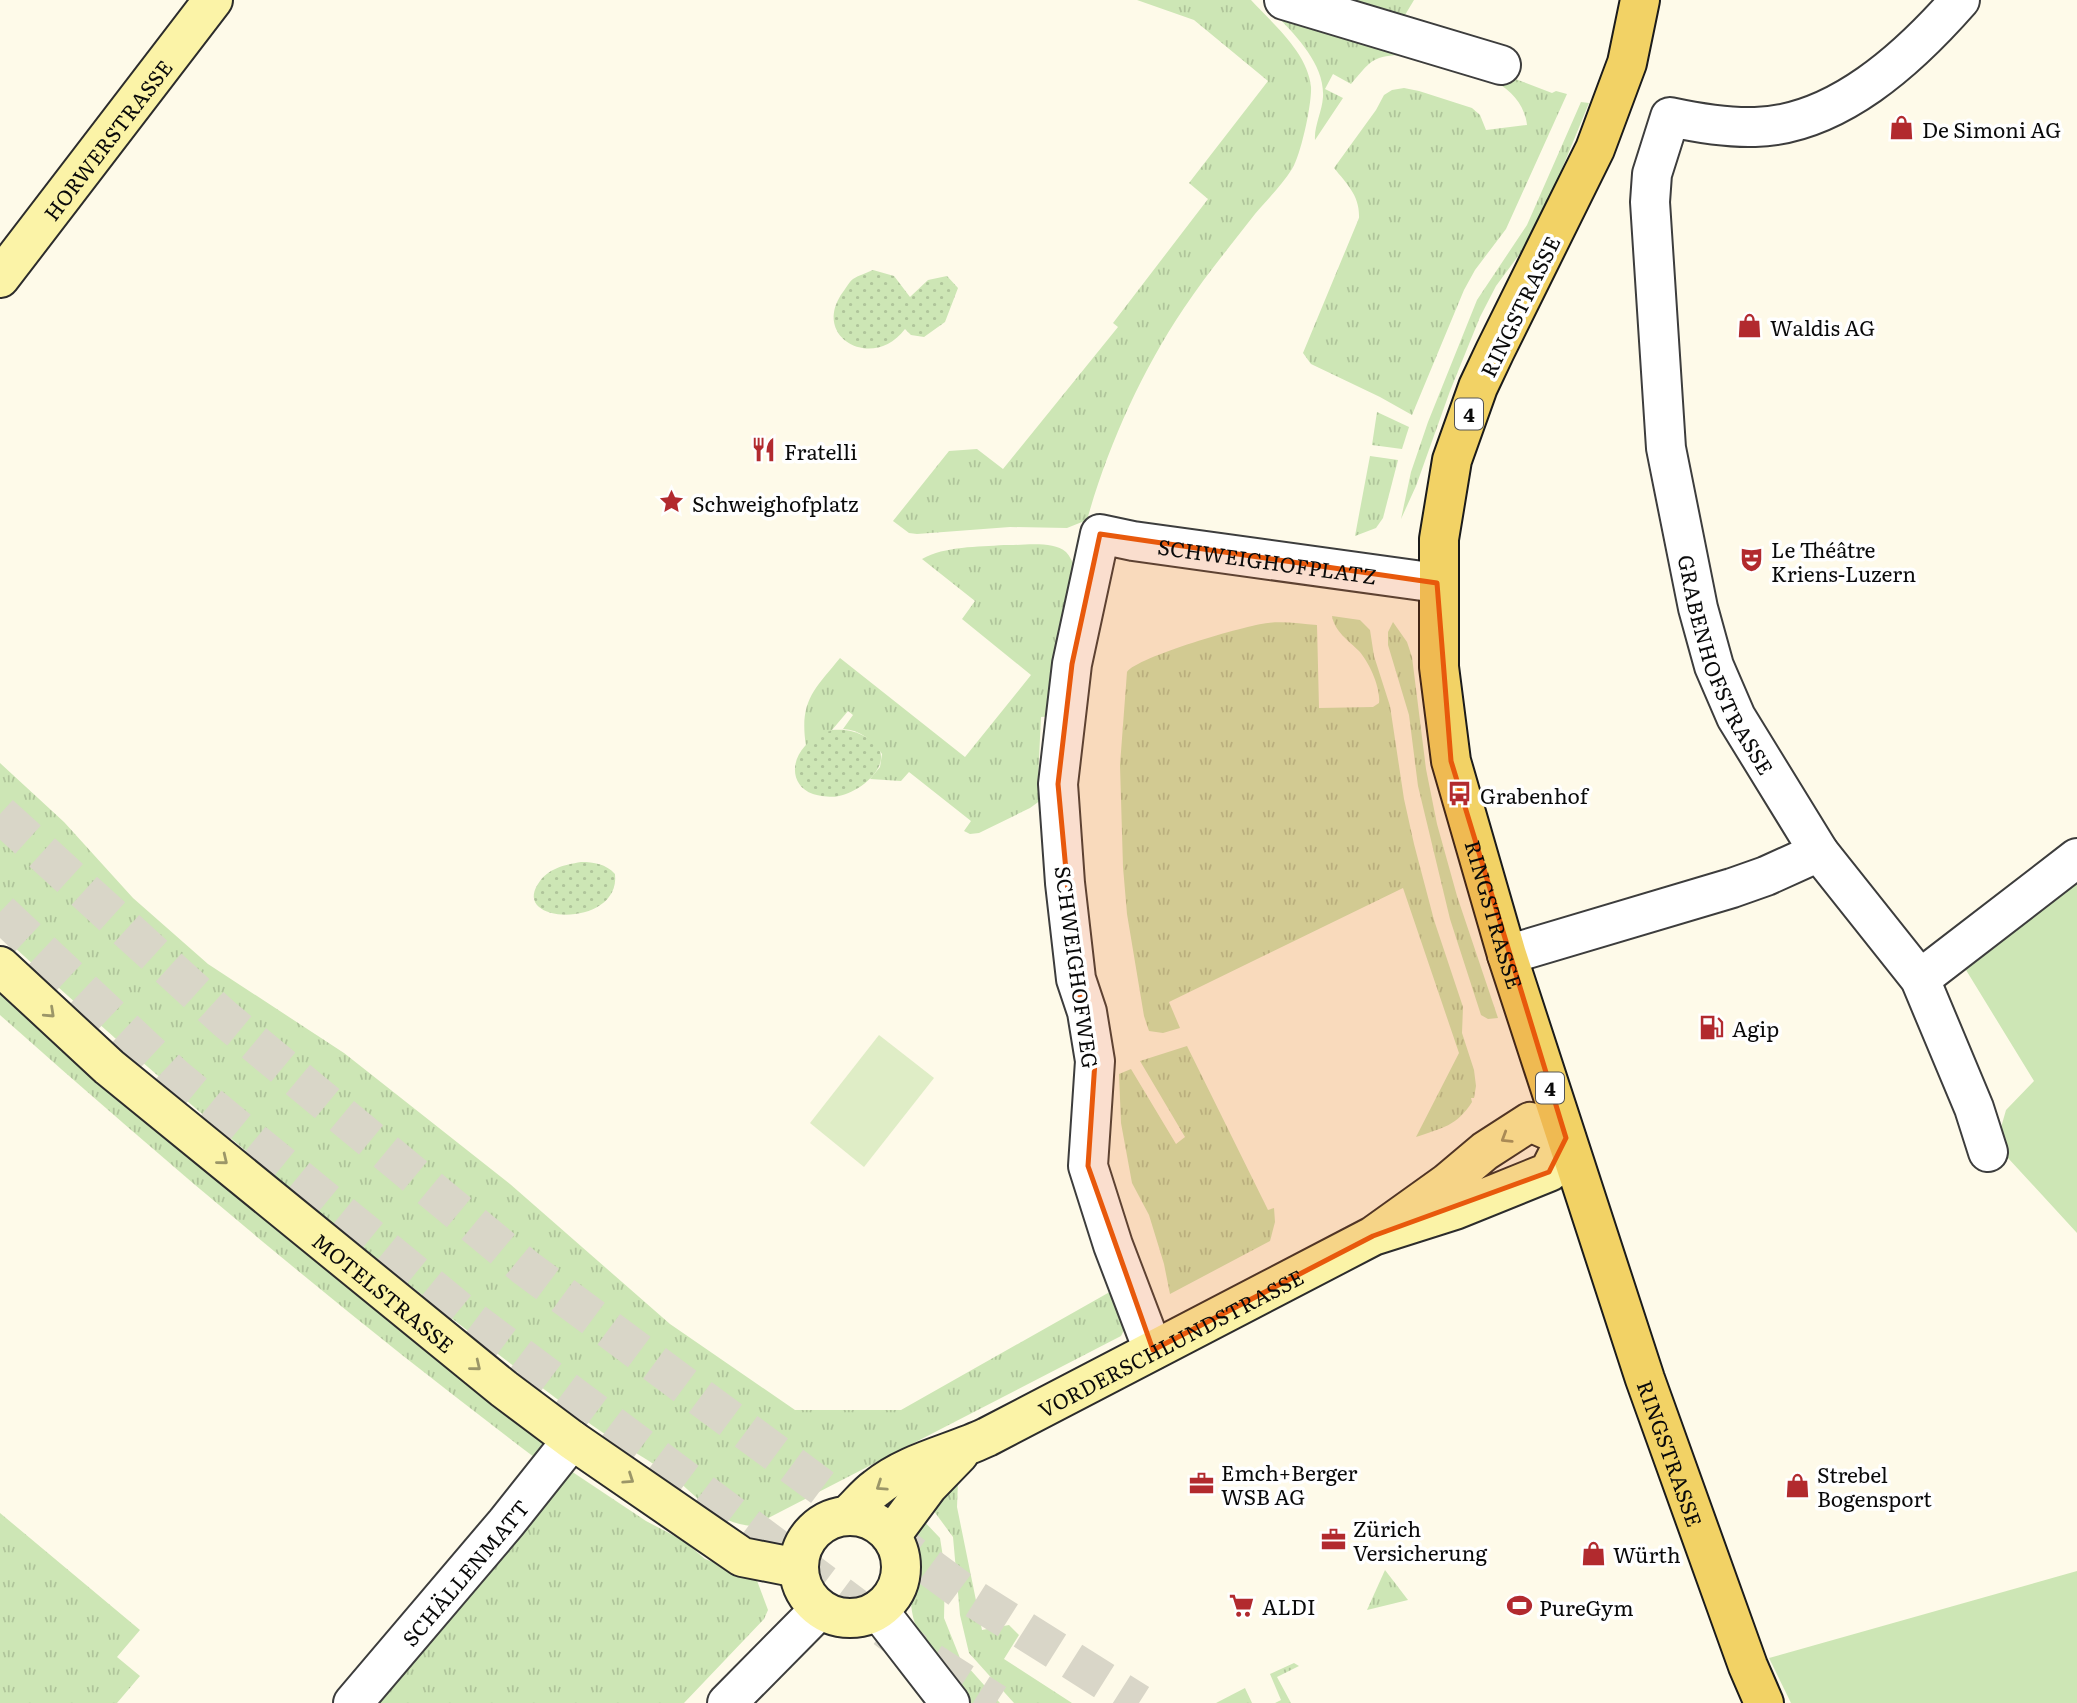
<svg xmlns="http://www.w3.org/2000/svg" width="2077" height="1703" font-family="Literata,serif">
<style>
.grass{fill:url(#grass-tufts)}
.park{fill:url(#park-dots)}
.garden{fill:#cde6b5}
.pitch{fill:#dfedc6}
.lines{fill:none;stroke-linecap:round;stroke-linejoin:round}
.highway-tunnel{stroke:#d9d6c8;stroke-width:38;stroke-dasharray:38 19;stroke-linecap:butt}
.street-casing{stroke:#3d3d3d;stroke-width:42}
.secondary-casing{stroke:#2c2c2c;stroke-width:42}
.primary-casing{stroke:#1b1b1b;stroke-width:42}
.street{stroke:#fff;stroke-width:38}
.secondary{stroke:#fbf3a7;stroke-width:38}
.primary{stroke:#f2d265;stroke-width:38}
.oneway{stroke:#9b9668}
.marked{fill:#e8590c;fill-opacity:0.2;stroke:#e8590c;stroke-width:5;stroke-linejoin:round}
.labels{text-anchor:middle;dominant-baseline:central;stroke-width:7;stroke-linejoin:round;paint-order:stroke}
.shield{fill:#fff;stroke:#545454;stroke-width:2}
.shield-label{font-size:19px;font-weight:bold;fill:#0a0a0a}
.poi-label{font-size:21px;fill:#0a0a0a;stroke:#fff;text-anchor:start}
.street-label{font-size:21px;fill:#0a0a0a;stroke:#fff}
</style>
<defs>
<pattern id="grass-tufts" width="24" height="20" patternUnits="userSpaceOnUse" patternTransform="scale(1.75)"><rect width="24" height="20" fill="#cde6b5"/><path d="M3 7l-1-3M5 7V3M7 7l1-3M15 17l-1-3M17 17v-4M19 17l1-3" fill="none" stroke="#afc49a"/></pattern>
<pattern id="park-dots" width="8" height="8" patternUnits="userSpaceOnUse" patternTransform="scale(1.75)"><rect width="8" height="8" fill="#cde6b5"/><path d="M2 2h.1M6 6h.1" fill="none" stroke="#afc49a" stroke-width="1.8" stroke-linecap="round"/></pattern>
</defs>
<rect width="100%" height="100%" fill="#fefae9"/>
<g class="grass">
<path d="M1137,0H1251C1273,24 1308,53 1311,87C1312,103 1301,155 1292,169C1282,185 1267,200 1255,214C1231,245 1206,275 1184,308C1141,372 1108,446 1087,520L1067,528L1010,527L917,534L909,533L893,521L949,451L977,449L1003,469L1118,327L1113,323L1208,199L1189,183L1268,81L1194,20Z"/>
<polygon points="1308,0 1414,0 1402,20"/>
<path d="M1278,17L1505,75L1552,93L1556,91L1567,94L1506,229L1475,270L1464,290L1412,415L1380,397L1311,364L1303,353L1359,218C1360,196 1347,184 1334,168L1376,110L1384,95L1392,90L1404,88L1419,91L1472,108L1480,115L1486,130L1527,125C1525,106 1512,91 1496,82C1464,72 1399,41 1370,63C1363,69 1357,77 1351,84L1333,74L1325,89L1343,98L1315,140C1314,126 1322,112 1323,97C1325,66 1298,38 1278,17Z"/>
<polygon points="1581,102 1589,103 1543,215 1530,240 1496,286 1480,317 1450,391 1416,486 1401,519 1411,472 1428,422 1477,300 1527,225"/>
<polygon points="1377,412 1409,427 1402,449 1372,445"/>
<polygon points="1370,456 1398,460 1383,518 1376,528 1355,536"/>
<path d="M1004,545C1021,546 1052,540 1066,552C1070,556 1072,562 1075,566L1056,716L1041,717L1038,780L1051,781L1041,800L1030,808L979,833L970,834L964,831L971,821L909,772L901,781L870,779L880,767L882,754C873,740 860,730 843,729L853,715L848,711L832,730L806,746C799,701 814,690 840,658L965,757L1031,675L962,619L975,601L922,559C945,546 978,547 1004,545Z"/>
<path d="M1332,616L1360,620L1370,630L1374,656L1390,706L1404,799L1414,844L1434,920L1463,1007L1462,1033L1474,1070L1476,1086L1474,1098H1471L1472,1102C1457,1126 1442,1128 1416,1137L1459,1053L1403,888L1169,1002L1180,1028L1163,1033L1149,1031L1144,1016L1127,914L1123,867L1120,765L1127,672C1137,657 1246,625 1268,623C1284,621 1301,624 1317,625L1319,708L1373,707L1379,703C1381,688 1369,662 1359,651C1348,640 1335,632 1332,616Z"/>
<polygon points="1393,622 1407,642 1412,657 1426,769 1437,824 1457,896 1498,1018 1488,1019 1481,1015 1450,919 1418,786 1409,715 1388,645 1388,632"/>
<path d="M0,763L64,822L133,898L208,964L344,1053L510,1184L670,1324L795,1410H901L1115,1289L1126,1326L1121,1336L753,1526C715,1524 698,1495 670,1475C641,1454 609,1439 581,1417C379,1266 186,1106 0,934Z"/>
<path d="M0,983L545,1439L544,1452L538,1460C352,1320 174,1170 0,1015Z"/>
<polygon points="1187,1046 1268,1210 1274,1208 1275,1222 1270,1241 1170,1294 1164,1264 1149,1215 1132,1183 1121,1123 1119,1074 1131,1069 1176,1144 1185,1137 1140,1061"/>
<polygon points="571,1471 646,1521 684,1541 705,1559 756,1578 768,1610 764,1619 684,1703 366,1703"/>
<polygon points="958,1481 957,1507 982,1630 1009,1625 1019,1635 1004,1659 1072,1703 1014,1703 969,1653 960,1615 953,1537 928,1503"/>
<polygon points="0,1513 140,1630 117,1657 140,1676 117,1703 0,1703"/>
<path d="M920,1517L940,1538L945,1570L944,1618L960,1658L1000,1703H969C953,1683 929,1654 918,1631C903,1601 914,1548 920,1517Z"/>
<polygon points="1385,1570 1408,1600 1367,1610"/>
<polygon points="1294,1663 1299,1666 1277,1677 1291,1703 1275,1703 1281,1700 1270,1674"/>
<polygon points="1245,1688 1252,1703 1216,1703"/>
</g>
<g class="park">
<path d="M873,270L894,276L910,297L928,280L947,276L958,288L945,322L924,337L911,335L905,329C873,372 810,337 843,292C846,288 849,282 853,279C859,275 867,273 873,270Z"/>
<path d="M832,730C847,729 855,731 868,738C901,758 864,791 839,796C833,798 819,796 813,794C791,786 790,762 805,746C812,738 823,734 832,730Z"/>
<path d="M581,862C594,862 606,864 615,874C621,928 511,925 538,884C548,868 564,865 581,862Z"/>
</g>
<g class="garden">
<polygon points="2077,883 2077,1233 1996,1145 2006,1110 2034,1081 1966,970"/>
<polygon points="2077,1571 2077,1703 1791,1703 1769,1658"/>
</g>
<polygon class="pitch" points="879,1035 934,1078 864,1167 810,1123"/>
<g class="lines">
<g class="highway-tunnel">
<polyline points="0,814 225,1019 526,1268 963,1592 1139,1703"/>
<polyline points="0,912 175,1077 465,1315 916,1652 996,1703"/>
</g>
<defs>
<g id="street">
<polyline points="1284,0 1501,65"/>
<path id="s1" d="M1960,0C1909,58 1837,125 1755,127C1726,128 1698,123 1670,117L1652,174L1650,202L1666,448L1698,608L1714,666L1736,717L1819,852L1920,979L1974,1108L1988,1152"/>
<polyline points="1507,955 1732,888 1766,876 1819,852"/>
<polyline points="1920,979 2077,858"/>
<path id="s2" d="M1153,1350L1113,1245L1088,1166L1095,1061L1087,1012L1076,979L1065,883L1058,784L1072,664L1100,534L1133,541L1437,583"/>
<polyline points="878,1610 950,1703"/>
<path id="s3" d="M353,1703L506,1523L572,1440"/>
<polyline points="727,1703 820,1609"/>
</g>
<g id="secondary">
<path id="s4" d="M0,278L213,0"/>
<path id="s5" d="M0,966L109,1067L504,1389L572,1440L742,1557L798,1568"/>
<path id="s6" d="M848,1515C858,1506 866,1495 876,1488C908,1462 951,1454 987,1437L1373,1236L1447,1183L1485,1151L1530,1122L1566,1138L1549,1172L1455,1210L1373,1236"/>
<circle cx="850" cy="1567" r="51"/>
<polyline points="891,1536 928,1486 959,1454"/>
</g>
<g id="primary">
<path id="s7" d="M1640,0L1627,63L1595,149L1495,351L1478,387L1452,460L1439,539V667L1451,761L1507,955L1645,1379L1748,1666L1764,1703"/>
</g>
</defs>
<use href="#street" class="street-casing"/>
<use href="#secondary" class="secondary-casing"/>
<use href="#primary" class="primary-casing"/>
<use href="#street" class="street"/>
<use href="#secondary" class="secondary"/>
<use href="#primary" class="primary"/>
</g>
<defs><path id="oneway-chevron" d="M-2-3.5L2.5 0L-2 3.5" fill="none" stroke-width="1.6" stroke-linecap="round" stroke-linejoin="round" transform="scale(1.75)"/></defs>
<g class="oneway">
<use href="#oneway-chevron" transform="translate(50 1013) rotate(43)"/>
<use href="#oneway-chevron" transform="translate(1506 1138) rotate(148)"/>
<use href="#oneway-chevron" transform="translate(223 1160) rotate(39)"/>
<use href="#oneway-chevron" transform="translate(476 1366) rotate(39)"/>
<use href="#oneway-chevron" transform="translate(629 1479) rotate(34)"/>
<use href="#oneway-chevron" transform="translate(881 1486) rotate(146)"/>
</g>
<path class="marked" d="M1100,534L1437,583L1451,761L1566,1138L1549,1172L1373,1236L1153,1350L1088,1166L1095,1061L1076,979L1058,784L1072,664Z"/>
<defs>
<symbol id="shop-bare" viewBox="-9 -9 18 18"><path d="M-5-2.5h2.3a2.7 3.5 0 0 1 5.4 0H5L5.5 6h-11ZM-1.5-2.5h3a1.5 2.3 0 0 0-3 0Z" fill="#b22a2e" stroke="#fff" stroke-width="2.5" paint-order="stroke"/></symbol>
<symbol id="restaurant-bare" viewBox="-9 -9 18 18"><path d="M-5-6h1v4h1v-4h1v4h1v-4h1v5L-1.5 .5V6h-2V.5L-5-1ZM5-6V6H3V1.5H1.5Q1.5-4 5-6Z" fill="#b22a2e" stroke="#fff" stroke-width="2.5" paint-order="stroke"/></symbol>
<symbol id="sight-bare" viewBox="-9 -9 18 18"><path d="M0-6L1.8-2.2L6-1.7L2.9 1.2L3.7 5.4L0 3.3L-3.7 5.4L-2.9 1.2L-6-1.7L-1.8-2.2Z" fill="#b22a2e" stroke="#fff" stroke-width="2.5" paint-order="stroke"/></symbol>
<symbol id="theatre-bare" viewBox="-9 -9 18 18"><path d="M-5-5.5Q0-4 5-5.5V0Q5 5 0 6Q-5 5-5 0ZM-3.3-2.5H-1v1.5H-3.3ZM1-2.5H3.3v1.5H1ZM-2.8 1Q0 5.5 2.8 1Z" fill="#b22a2e" stroke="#fff" stroke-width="2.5" paint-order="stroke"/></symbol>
<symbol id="bus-bare" viewBox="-9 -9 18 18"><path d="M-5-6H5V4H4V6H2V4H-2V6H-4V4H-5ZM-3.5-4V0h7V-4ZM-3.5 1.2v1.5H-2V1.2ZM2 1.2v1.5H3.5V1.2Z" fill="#b22a2e" stroke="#fff" stroke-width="2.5" paint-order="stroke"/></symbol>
<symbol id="fuel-bare" viewBox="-9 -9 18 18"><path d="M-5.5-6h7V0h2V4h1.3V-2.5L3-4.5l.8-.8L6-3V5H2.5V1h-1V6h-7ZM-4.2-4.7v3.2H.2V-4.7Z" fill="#b22a2e" stroke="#fff" stroke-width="2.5" paint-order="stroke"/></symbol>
<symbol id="office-bare" viewBox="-9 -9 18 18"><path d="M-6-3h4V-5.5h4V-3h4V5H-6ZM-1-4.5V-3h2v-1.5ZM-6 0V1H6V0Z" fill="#b22a2e" stroke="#fff" stroke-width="2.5" paint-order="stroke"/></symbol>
<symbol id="supermarket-bare" viewBox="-9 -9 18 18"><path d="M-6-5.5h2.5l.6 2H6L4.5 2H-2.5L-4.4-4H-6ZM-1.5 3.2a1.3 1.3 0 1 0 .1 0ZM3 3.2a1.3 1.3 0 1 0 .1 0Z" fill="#b22a2e" stroke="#fff" stroke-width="2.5" paint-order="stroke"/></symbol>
<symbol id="stadium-bare" viewBox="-9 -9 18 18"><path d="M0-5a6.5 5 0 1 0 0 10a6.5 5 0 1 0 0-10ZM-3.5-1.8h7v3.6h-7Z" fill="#b22a2e" stroke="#fff" stroke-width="2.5" paint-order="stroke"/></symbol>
</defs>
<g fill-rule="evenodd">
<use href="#shop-bare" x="1884" y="110" width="35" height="35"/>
<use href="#shop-bare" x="1732" y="308" width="35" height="35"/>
<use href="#restaurant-bare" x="746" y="432" width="35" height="35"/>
<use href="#sight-bare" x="654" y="484" width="35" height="35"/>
<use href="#theatre-bare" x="1734" y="542" width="35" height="35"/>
<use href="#bus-bare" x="1442" y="776" width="35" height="35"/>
<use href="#fuel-bare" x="1694" y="1010" width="35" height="35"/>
<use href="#office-bare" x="1184" y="1466" width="35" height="35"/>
<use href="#shop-bare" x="1780" y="1468" width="35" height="35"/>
<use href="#office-bare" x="1316" y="1522" width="35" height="35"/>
<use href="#shop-bare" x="1576" y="1536" width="35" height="35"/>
<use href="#supermarket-bare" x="1224" y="1588" width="35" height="35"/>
<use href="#stadium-bare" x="1502" y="1588" width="35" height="35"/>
</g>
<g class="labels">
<g class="shield">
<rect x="1455" y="398.5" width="28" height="31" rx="5"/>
<rect x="1536" y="1072.5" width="28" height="31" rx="5"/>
</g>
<g class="shield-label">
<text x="1469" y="414">4</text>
<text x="1550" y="1088">4</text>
</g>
<g class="poi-label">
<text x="1922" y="128">De Simoni AG</text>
<text x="1770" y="326">Waldis AG</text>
<text x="784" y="450">Fratelli</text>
<text x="692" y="502">Schweighofplatz</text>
<text x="1771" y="548">Le Théâtre<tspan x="1771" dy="24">Kriens-Luzern</tspan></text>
<text x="1480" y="794">Grabenhof</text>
<text x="1732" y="1027">Agip</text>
<text x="1221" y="1471">Emch+Berger<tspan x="1221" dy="24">WSB AG</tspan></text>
<text x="1817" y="1473">Strebel<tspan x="1817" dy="24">Bogensport</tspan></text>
<text x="1353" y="1527">Zürich<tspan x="1353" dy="24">Versicherung</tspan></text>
<text x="1613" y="1553">Würth</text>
<text x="1262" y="1605">ALDI</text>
<text x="1539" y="1606">PureGym</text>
</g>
<g class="street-label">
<text stroke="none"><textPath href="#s4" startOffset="175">HORWERSTRASSE</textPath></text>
<text transform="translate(1519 306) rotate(-64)">RINGSTRASSE</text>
<text stroke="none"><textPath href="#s2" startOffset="1004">SCHWEIGHOFPLATZ</textPath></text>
<text stroke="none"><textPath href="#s1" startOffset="894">GRABENHOFSTRASSE</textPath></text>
<text stroke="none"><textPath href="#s7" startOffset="961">RINGSTRASSE</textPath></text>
<text transform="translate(1078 967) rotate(82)">SCHWEIGHOFWEG</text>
<text stroke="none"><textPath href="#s5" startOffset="504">MOTELSTRASSE</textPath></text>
<text stroke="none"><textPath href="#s6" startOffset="368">VORDERSCHLUNDSTRASSE</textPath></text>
<text stroke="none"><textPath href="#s7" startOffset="1528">RINGSTRASSE</textPath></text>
<text stroke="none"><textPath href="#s3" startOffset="172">SCHÄLLENMATT</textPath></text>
</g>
</g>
</svg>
